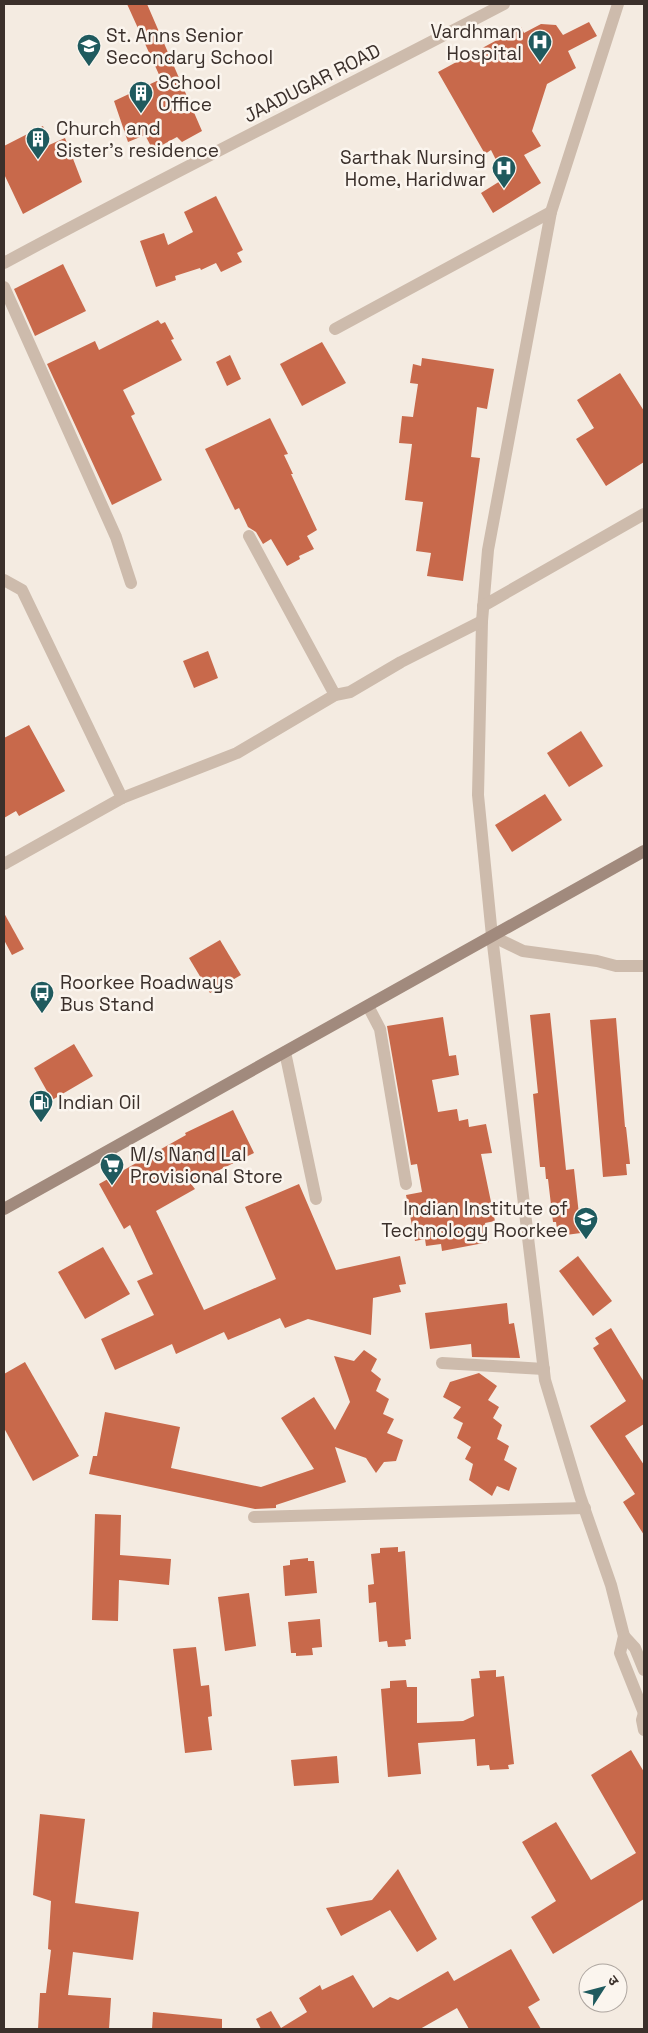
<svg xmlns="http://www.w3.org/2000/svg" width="648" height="2033" font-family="'Space Grotesk','Noto Sans Devanagari',sans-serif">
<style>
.building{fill:#c8694b}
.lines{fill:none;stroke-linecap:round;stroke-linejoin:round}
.minor{stroke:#cdbbac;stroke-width:12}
.tertiary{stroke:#cdbbac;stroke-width:12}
.secondary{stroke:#a18a7d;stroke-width:12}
.labels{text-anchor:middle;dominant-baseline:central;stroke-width:5;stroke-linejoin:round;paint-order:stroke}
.poi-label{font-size:19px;fill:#3b302b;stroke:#fbf5ee;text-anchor:start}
.street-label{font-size:19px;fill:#3b302b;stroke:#fbf5ee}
</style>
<rect width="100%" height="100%" fill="#f4ebe1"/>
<g class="building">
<polygon points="127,4 147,4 202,131 182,142 177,137 153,150 145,135 128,142 114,101 161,79"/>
<polygon points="589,22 597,36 568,51 576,68 547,84 532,131 541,146 524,155 541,183 493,213 481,193 505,178 491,150 485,154 438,72 521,27 524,33 541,24 556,25 563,35"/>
<polygon points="43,126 49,145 65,138 82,182 23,214 4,174 4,146"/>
<polygon points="216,196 243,250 237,253 242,262 221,272 216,263 201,270 200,268 175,276 176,280 156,287 140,241 164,233 168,245 193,232 184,212"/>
<polygon points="63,264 86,311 35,336 14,289"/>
<polygon points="158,320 161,324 165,322 174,339 171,340 182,360 123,390 135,414 131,416 162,480 112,505 47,364 95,341 99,350"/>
<polygon points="322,342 346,383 302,406 280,364"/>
<polygon points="230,355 241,379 227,386 216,362"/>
<polygon points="422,358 494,369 487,409 477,407 471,457 480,458 463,581 427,576 431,553 416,551 423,502 405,500 412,444 399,443 402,416 413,417 418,384 410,383 413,364 421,366"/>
<polygon points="620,373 644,411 644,462 606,486 576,439 594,428 577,400"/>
<polygon points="270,418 288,454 284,455 293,474 291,474 317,530 307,536 314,549 299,556 300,559 287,566 271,539 263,544 256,532 248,527 239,508 235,510 205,449"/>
<polygon points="208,651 218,678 194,688 183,661"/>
<polygon points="29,725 65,791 19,816 16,811 4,818 4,738"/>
<polygon points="581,731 603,766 569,787 547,753"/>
<polygon points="545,794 562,820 512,852 495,825"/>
<polygon points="4,913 24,949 12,955 4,940"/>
<polygon points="220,940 241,975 210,993 189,958"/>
<polygon points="550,1013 566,1170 574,1169 581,1233 558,1236 556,1222 553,1222 548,1179 546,1179 545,1167 540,1167 533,1094 538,1093 530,1015"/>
<polygon points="443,1017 449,1056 456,1055 459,1075 432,1080 438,1112 457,1109 459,1121 468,1119 469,1127 486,1124 492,1153 481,1154 495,1221 485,1223 489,1242 442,1251 441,1244 426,1246 425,1239 415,1241 406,1195 422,1192 417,1164 411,1165 387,1026"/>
<polygon points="616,1018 625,1127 626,1127 630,1164 626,1164 627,1175 603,1177 590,1020"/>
<polygon points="74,1044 93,1076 52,1100 34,1068"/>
<polygon points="233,1110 254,1153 191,1184 195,1189 156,1211 204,1310 276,1279 245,1207 299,1184 336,1270 400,1256 406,1284 399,1285 401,1292 373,1298 371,1335 308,1319 285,1328 280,1318 228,1340 224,1332 176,1354 172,1344 115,1370 101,1339 154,1315 137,1281 153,1274 130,1225 124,1229 99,1184 186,1135 185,1133"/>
<polygon points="103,1247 130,1294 85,1319 58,1272"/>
<polygon points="578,1256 612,1301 593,1316 559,1271"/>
<polygon points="507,1303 509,1324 514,1323 520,1358 472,1357 471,1344 430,1349 425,1313"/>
<polygon points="611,1328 644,1382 644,1424 625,1436 644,1465 644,1535 623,1502 635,1494 590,1426 626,1401 593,1348 599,1344 595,1338"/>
<polygon points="364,1350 377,1359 371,1371 381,1379 376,1391 389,1399 383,1414 394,1419 387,1433 403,1440 396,1461 384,1462 376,1473 366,1458 335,1447 346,1482 276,1505 276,1508 255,1509 89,1474 93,1456 97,1456 105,1412 180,1427 171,1468 261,1487 314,1469 281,1418 314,1397 335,1430 350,1402 334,1356 354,1361"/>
<polygon points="25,1362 79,1456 33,1481 4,1428 4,1374"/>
<polygon points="479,1373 497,1386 488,1400 499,1407 493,1418 502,1425 497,1439 509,1446 504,1460 517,1468 509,1491 497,1486 492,1496 469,1480 473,1464 465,1459 471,1447 457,1438 463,1423 453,1418 461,1407 443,1397 450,1382"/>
<polygon points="95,1514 121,1515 120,1555 171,1559 169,1585 119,1580 118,1621 92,1620"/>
<polygon points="398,1547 398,1552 405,1551 411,1639 405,1640 406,1646 388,1647 387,1641 379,1642 376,1602 369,1603 368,1585 374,1584 371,1554 380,1553 380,1548"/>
<polygon points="308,1558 308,1561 314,1561 317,1593 285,1596 283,1566 290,1565 290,1560"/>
<polygon points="249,1593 256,1646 225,1651 218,1597"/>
<polygon points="320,1619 322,1647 312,1648 313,1655 296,1656 296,1653 291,1653 288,1622"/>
<polygon points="196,1647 201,1686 209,1685 212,1716 208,1717 212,1750 185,1753 173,1649"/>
<polygon points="496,1670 496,1677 504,1676 514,1764 508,1765 509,1769 490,1770 489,1765 477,1766 475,1739 418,1743 421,1774 388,1777 381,1689 390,1688 390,1681 406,1680 407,1687 417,1687 417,1723 463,1721 474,1716 471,1679 480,1678 479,1671"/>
<polygon points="631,1750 644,1772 644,1899 553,1954 531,1917 556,1901 522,1842 556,1822 591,1880 636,1853 591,1775"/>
<polygon points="337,1756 339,1783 294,1786 291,1760"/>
<polygon points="40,1814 85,1819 75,1903 139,1912 133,1960 73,1952 68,1995 111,1998 109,2029 38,2029 40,1993 46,1993 51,1950 48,1949 51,1901 33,1895"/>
<polygon points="398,1869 437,1939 417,1952 390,1910 341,1936 326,1908 372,1900"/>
<polygon points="511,1949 540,2000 528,2007 541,2029 469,2029 457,2008 420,2029 261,2029 256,2019 271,2011 281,2028 307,2012 299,1998 320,1985 322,1990 353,1975 373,2008 390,1997 398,2000 448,1971 454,1981"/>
<polygon points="153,2012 222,2019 222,2029 152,2029"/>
</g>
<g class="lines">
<g class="minor">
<polyline points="618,4 551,212 488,550 482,621 478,795 492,936 523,951 597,961 616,966 644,966"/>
<path d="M4,263C169,174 338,91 504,4"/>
<polyline points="4,287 116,537 131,583"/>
<polyline points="335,329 551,212"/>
<polyline points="249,536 335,695"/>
<polyline points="4,580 22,590 122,798"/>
<polyline points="483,606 644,514"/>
<polyline points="4,864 122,798 237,753 335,695 350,692 401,662 482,621"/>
<polyline points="368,1006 380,1029 406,1184"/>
<polyline points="285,1052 316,1199"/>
<polyline points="442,1363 544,1369"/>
<polyline points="254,1517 585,1508"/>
</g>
<g class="tertiary">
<polyline points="492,936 545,1380 580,1496 611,1585 624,1636 620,1653 644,1713"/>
<polyline points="624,1636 635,1648 644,1670"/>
<polyline points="644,1713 642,1720 644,1730"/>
</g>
<polyline class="secondary" points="4,1209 644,851"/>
</g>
<defs>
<symbol id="hospital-pin" viewBox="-11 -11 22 30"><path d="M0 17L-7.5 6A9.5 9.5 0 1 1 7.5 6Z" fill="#1f5a5e" stroke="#fbf5ee"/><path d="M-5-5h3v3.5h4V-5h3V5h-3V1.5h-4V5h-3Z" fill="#fff"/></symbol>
<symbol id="school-pin" viewBox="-11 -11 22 30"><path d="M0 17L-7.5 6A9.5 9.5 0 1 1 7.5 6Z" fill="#1f5a5e" stroke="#fbf5ee"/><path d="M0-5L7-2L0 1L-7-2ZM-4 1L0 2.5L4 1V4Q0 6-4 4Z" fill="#fff"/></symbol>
<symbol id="building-pin" viewBox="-11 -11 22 30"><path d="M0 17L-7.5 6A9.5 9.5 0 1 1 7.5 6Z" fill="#1f5a5e" stroke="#fbf5ee"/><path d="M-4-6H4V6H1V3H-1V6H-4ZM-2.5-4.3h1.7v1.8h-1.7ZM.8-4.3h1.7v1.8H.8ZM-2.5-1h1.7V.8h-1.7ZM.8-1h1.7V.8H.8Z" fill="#fff"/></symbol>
<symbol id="bus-pin" viewBox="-11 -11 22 30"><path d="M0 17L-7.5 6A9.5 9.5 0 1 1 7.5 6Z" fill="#1f5a5e" stroke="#fbf5ee"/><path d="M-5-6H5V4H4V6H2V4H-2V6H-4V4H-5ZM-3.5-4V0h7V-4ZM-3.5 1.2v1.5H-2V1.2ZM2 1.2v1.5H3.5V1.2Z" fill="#fff"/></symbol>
<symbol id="fuel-pin" viewBox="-11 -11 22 30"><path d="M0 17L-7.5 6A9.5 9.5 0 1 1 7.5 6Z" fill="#1f5a5e" stroke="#fbf5ee"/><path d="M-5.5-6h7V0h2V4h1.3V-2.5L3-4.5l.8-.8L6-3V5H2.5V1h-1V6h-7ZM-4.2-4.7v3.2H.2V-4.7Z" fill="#fff"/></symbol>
<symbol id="supermarket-pin" viewBox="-11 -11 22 30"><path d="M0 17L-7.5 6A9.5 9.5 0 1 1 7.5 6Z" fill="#1f5a5e" stroke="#fbf5ee"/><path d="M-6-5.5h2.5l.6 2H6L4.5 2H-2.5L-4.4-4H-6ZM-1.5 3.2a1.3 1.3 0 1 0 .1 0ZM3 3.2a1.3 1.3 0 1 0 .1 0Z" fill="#fff"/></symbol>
<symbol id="university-pin" viewBox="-11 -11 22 30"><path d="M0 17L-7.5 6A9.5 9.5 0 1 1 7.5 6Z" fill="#1f5a5e" stroke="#fbf5ee"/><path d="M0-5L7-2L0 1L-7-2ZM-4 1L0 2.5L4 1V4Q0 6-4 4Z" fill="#fff"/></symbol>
</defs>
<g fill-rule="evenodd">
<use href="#hospital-pin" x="526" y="28" width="28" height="38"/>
<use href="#school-pin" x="75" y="32" width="28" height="38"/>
<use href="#building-pin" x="127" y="79" width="28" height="38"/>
<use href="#building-pin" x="24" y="125" width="28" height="38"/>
<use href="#hospital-pin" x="490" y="154" width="28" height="38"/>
<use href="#bus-pin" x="28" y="979" width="28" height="38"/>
<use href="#fuel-pin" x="27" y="1088" width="28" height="38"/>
<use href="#supermarket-pin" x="98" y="1151" width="28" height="38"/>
<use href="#university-pin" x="572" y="1205" width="28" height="38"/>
</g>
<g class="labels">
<g class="poi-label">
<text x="522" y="31" text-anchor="end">Vardhman<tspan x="522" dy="22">Hospital</tspan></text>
<text x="106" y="35">St. Anns Senior<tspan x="106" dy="22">Secondary School</tspan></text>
<text x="158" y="82">School<tspan x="158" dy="22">Office</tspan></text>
<text x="56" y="128">Church and<tspan x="56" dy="22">Sister's residence</tspan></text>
<text x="486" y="157" text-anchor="end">Sarthak Nursing<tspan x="486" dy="22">Home, Haridwar</tspan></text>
<text x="60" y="982">Roorkee Roadways<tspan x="60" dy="22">Bus Stand</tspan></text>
<text x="58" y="1102">Indian Oil</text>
<text x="130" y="1154">M/s Nand Lal<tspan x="130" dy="22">Provisional Store</tspan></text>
<text x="568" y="1208" text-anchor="end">Indian Institute of<tspan x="568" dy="22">Technology Roorkee</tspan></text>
</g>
<g class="street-label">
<text transform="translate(312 83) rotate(-27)">JAADUGAR ROAD</text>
</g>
</g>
<rect width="648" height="2033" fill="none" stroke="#3b302b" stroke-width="10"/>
<g transform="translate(603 1988) rotate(54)"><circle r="24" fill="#fbf5ee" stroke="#aea6a0"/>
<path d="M0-4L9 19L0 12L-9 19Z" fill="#1f5a5e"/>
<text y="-8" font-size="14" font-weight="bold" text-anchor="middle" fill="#3b302b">उ</text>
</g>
</svg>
